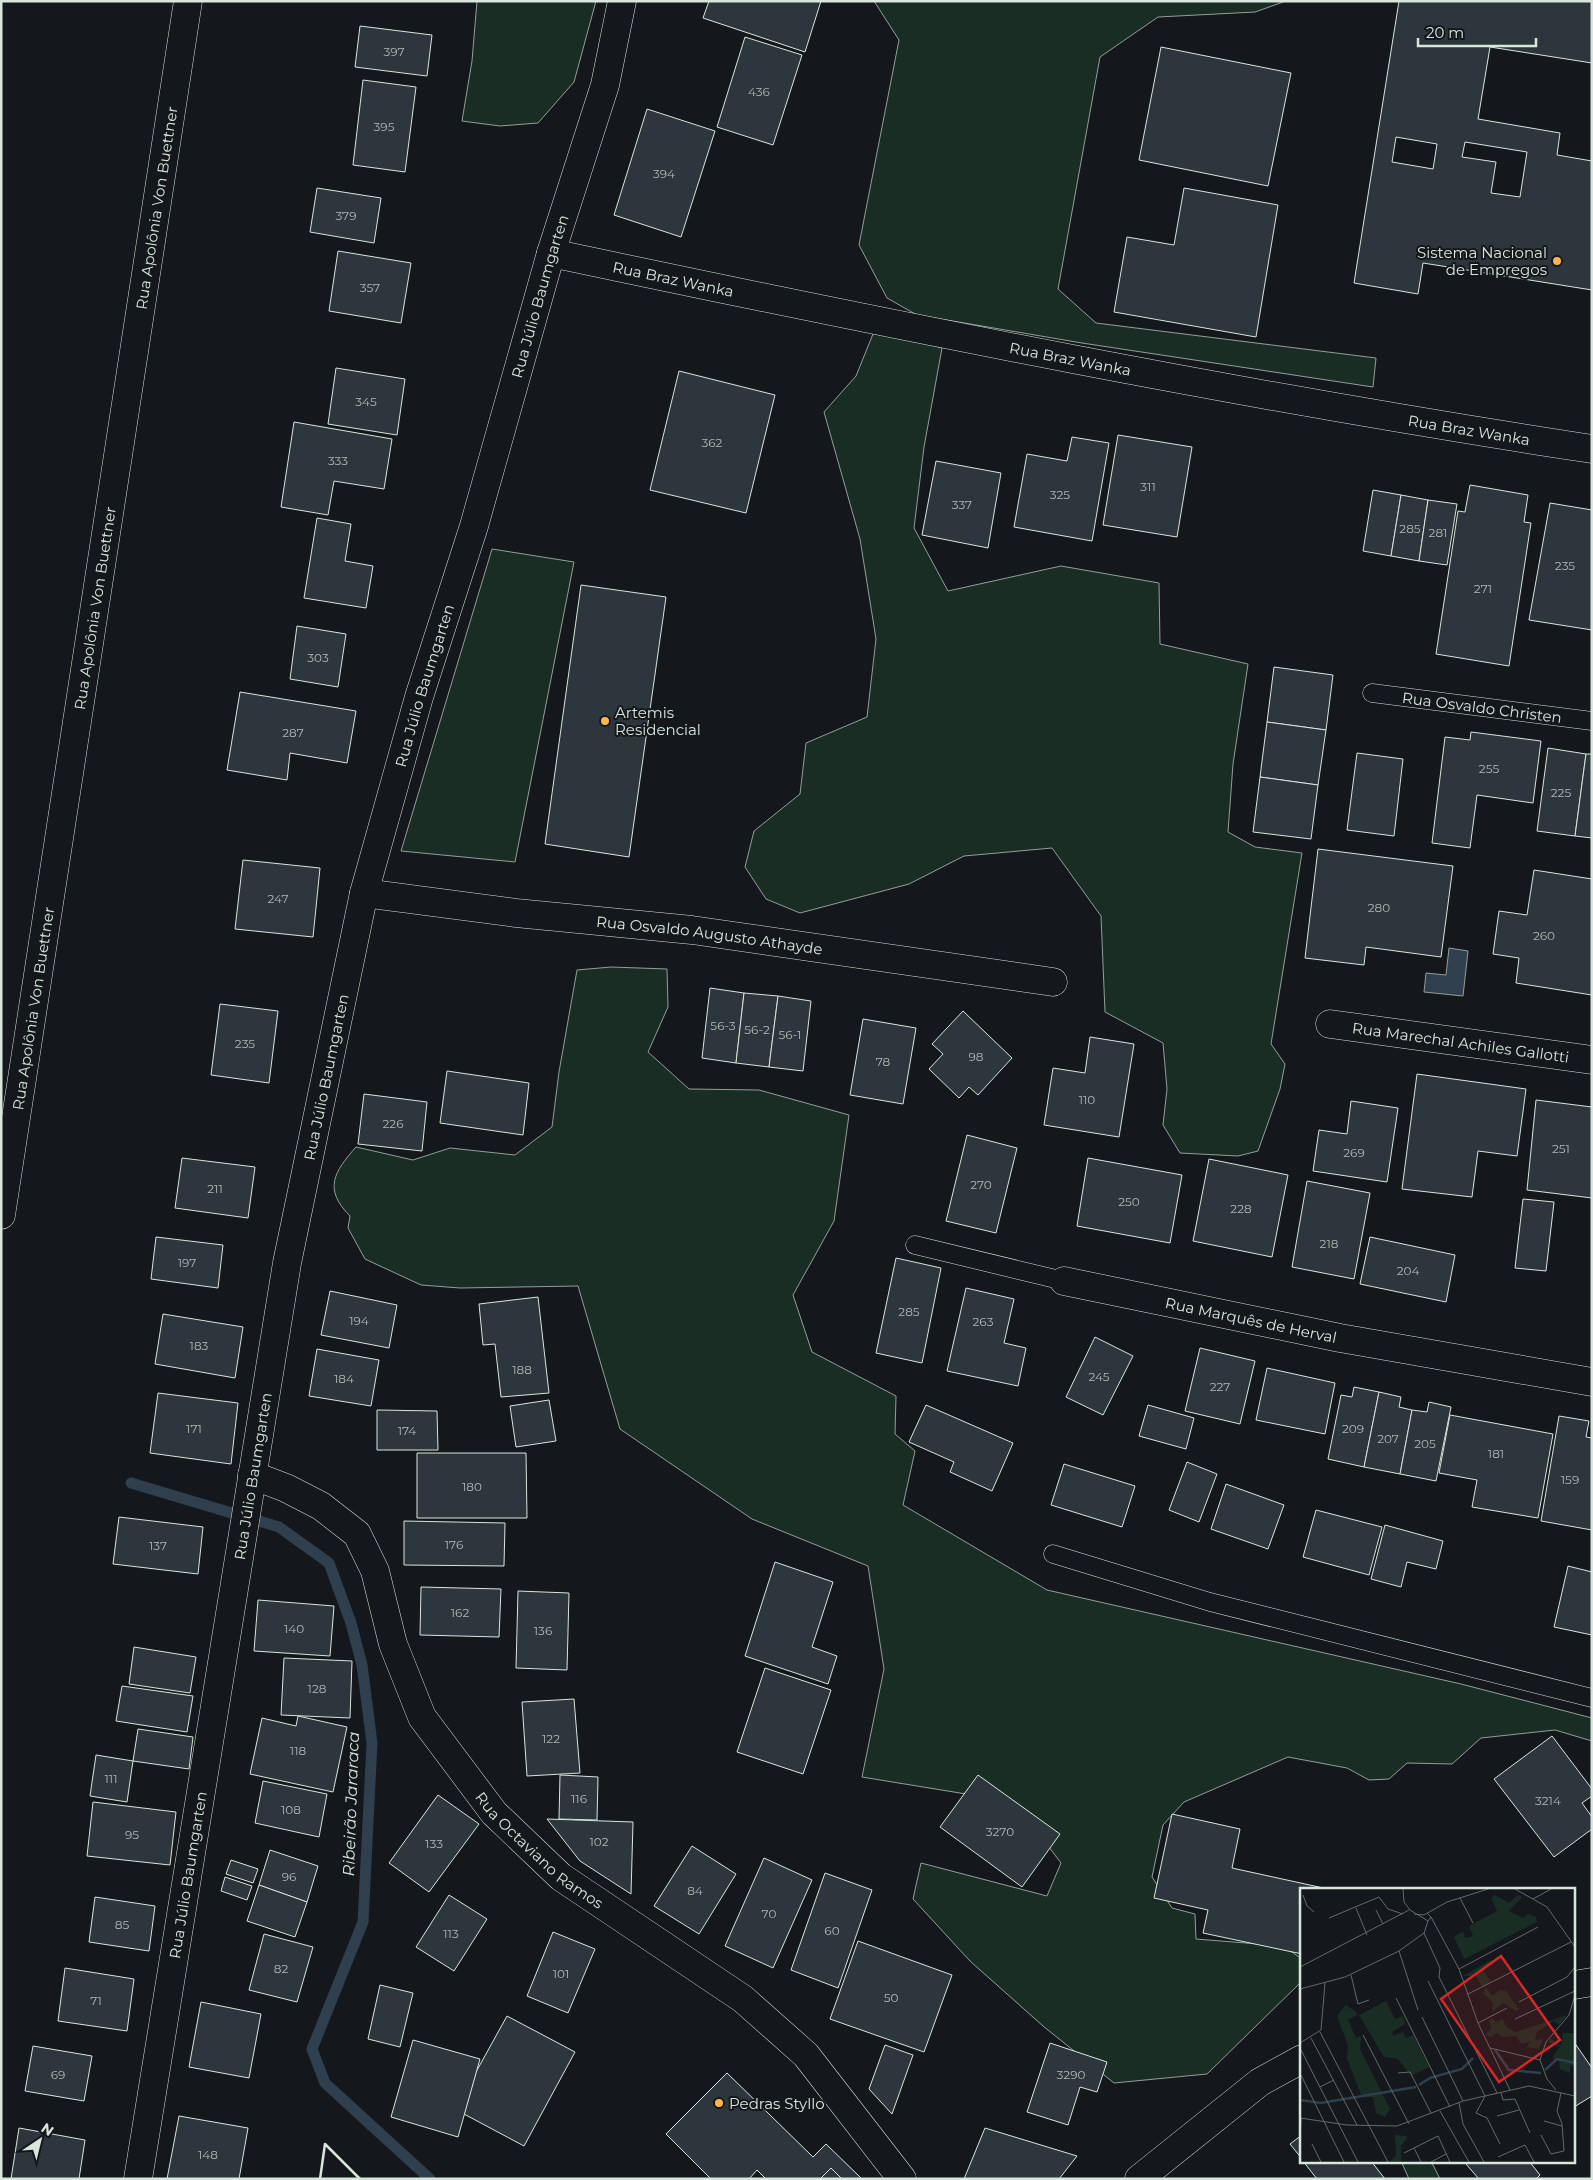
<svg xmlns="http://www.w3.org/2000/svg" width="1593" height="2180" font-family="Montserrat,sans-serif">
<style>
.green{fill:#1a2d24;stroke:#939e99}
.water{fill:#2f3f4d;stroke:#939e99}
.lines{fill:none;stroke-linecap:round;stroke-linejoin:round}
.stream{stroke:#2f3f4d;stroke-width:11}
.building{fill:#2c363c;stroke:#d8e6dc;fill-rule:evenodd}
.lane-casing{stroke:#d8e6dc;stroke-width:19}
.street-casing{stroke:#d8e6dc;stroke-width:29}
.secondary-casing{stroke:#d8e6dc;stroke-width:29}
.lane{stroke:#14181c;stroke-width:18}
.street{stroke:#14181c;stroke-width:28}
.secondary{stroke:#14181c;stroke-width:28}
.wall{stroke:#d8e6dc;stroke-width:2.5}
.poi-dot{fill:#ffb74d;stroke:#14181c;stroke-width:2}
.labels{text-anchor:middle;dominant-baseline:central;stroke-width:4;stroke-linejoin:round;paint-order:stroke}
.number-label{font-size:12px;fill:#adbab4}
.street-label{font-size:15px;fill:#d8e6dc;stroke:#14181c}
.poi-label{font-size:15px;fill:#d8e6dc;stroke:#14181c;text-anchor:start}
.water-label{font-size:16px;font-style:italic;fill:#d8e6dc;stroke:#14181c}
.inset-river{fill:none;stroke:#2f3f4d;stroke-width:2.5}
.inset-road{fill:none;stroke:#626a69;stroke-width:1}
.view{fill:#d62828;fill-opacity:0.15;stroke:#d62828;stroke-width:2.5}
.inset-edge{fill:none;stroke:#d8e6dc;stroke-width:2.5}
</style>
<rect width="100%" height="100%" fill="#14181c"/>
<g class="green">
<polygon points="477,1 596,1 574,82 538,123 500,126 462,121 472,61"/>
<polygon points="874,1 1286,1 1255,12 1158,17 1100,57 1058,289 1096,323 1376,358 1373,387 1082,343 917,315 887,298 859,245 899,40"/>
<polygon points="875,329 942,348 924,447 914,528 948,591 1061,566 1159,583 1160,644 1248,664 1233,764 1228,832 1255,847 1302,853 1271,1044 1285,1064 1280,1089 1258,1151 1238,1156 1180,1153 1163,1125 1167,1089 1163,1043 1105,1012 1101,916 1052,848 964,856 909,884 800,913 766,899 745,867 754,831 800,794 806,743 867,717 876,639 860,539 824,412 856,376"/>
<polygon points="492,549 574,562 515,862 401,851"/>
<path d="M611,967L667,969L668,1007L648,1052L689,1089L759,1090L849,1115L834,1221L793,1295L812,1352L896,1396L895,1434L915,1451L903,1505L1047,1590L1461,1684L1592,1718V1741L1555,1730L1481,1738L1452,1764L1407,1763L1389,1779L1369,1780L1347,1768L1288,1757L1184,1802L1163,1825L1152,1877L1172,1908L1195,1914L1196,1939L1283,1946L1302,1959V1978L1299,1984L1207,2074L1114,2083L1043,2026L970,1961L913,1899L921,1863L1047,1896L1061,1863L1015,1802L862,1777L884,1669L868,1566L752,1519L620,1429L578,1286L460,1288L421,1285L365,1259L348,1228L350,1216C323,1189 334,1172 356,1147L413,1160L450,1148L515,1155L552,1127L559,1072L577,970Z"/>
<polygon points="1401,2161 1431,2161 1440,2179 1409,2179"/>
</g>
<polygon class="water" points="1449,948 1468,951 1463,996 1424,992 1426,973 1446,975"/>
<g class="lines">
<polyline class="stream" points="131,1483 279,1527 329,1563 351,1623 362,1665 372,1743 363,1922 312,2049 325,2083 430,2179"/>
</g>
<g class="building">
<polygon points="709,1 821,1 805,52 703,18"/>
<path d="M1399,1H1592V63L1490,47L1478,119L1560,133L1557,155L1592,161V290L1423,263L1418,294L1354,283ZM1396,137L1437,144L1433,169L1392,162ZM1465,142L1527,152L1520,197L1491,193L1496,162L1462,157Z"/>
<polygon points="360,26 432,35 427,76 355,67"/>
<polygon points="745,37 802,55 773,145 717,127"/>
<polygon points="1161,47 1291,73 1268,186 1139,160"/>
<polygon points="363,80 416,87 405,172 353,165"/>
<polygon points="647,109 715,131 681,237 614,215"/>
<polygon points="317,188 381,198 374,243 310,232"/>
<polygon points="1184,188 1278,205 1256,337 1114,312 1127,237 1174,245"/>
<polygon points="338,251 411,263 401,323 329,311"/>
<polygon points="336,368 405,379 397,435 328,424"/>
<polygon points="679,371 775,395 746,513 650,490"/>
<polygon points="294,422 392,439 384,489 334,481 328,515 281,507"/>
<polygon points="1118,435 1192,447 1177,537 1103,525"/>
<polygon points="1072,437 1109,443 1092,541 1014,527 1027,454 1067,461"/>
<polygon points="936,461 1001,473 988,548 922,535"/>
<polygon points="1470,485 1528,495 1524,522 1531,523 1509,666 1436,654 1458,511 1465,512"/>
<polygon points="1373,490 1401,495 1391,556 1363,551"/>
<polygon points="1401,495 1428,500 1419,561 1391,556"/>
<polygon points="1428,500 1457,504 1447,565 1419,561"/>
<polygon points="1550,503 1592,510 1592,630 1529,620"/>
<polygon points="317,518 351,524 345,561 373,566 366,608 304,598"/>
<polygon points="581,585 666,597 629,857 545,844"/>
<polygon points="297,626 346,634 338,687 290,679"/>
<polygon points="1274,667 1333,675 1326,730 1267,722"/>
<polygon points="240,692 356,711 347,763 290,753 287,780 227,770"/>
<polygon points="1267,722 1326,730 1318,785 1260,777"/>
<polygon points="1471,732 1541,741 1533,803 1477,795 1470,848 1432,843 1445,737 1470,740"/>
<polygon points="1548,748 1586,754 1575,836 1537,831"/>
<polygon points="1357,753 1403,759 1394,836 1347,830"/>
<polygon points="1586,754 1592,754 1592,838 1575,836"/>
<polygon points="1260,777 1318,785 1311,839 1253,832"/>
<polygon points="1318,849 1453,866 1441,957 1366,947 1364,965 1305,958"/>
<polygon points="243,860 320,868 313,937 235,929"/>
<polygon points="1534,870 1592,879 1592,995 1516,983 1519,958 1493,954 1499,911 1527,915"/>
<polygon points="710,988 744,993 736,1063 702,1058"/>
<polygon points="744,993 778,996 769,1067 736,1063"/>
<polygon points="778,996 811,1001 803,1071 769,1067"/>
<polygon points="220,1004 278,1011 269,1083 211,1075"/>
<polygon points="963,1011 1012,1058 978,1095 969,1087 959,1098 929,1069 943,1054 932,1044"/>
<polygon points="863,1019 916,1028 903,1104 850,1095"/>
<polygon points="1090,1037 1134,1044 1119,1137 1044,1125 1053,1068 1085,1073"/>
<polygon points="447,1071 529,1083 523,1135 440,1123"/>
<polygon points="1417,1074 1526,1089 1517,1156 1478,1151 1472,1197 1402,1189"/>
<polygon points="364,1094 427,1102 422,1151 358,1144"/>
<polygon points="1536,1100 1592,1107 1592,1198 1527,1190"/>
<polygon points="1351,1101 1398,1108 1387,1182 1313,1171 1319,1130 1347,1134"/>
<polygon points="967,1135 1017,1148 996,1233 946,1221"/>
<polygon points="182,1158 255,1167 248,1218 175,1208"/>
<polygon points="1088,1158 1182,1175 1170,1243 1077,1226"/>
<polygon points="1209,1159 1288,1175 1272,1257 1193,1241"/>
<polygon points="1307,1181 1370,1193 1354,1279 1292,1267"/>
<polygon points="1523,1199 1554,1202 1546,1271 1515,1268"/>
<polygon points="156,1237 223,1245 218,1288 151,1279"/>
<polygon points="1370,1237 1455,1255 1446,1302 1360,1284"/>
<polygon points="896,1258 941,1268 922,1363 876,1353"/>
<polygon points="966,1288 1014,1299 1004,1343 1026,1348 1018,1386 947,1371"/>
<polygon points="330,1291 397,1305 389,1348 321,1335"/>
<polygon points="538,1297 549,1393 501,1397 495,1344 483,1345 479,1304"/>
<polygon points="163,1314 243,1327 235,1378 155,1364"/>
<polygon points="1095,1337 1133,1356 1103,1415 1066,1397"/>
<polygon points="1200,1348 1255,1361 1240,1424 1185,1411"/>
<polygon points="317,1349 379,1360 371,1406 309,1396"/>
<polygon points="1267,1368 1335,1383 1325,1434 1256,1420"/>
<polygon points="1354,1387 1379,1392 1364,1467 1328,1459 1341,1395 1352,1397"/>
<polygon points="1379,1392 1401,1397 1399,1407 1412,1410 1400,1474 1364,1467"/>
<polygon points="158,1393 238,1403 231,1464 150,1453"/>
<polygon points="549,1400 556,1441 516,1447 510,1406"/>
<polygon points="1429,1402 1451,1407 1436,1481 1400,1474 1412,1410 1427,1412"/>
<polygon points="926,1405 1013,1443 992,1491 950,1472 954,1462 909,1442"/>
<polygon points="1148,1405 1194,1418 1186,1449 1139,1436"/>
<polygon points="377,1410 437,1411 438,1450 377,1450"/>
<polygon points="1450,1415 1553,1434 1538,1518 1472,1507 1477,1480 1439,1473"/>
<polygon points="1559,1416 1589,1421 1586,1437 1592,1438 1592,1530 1541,1521"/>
<polygon points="417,1453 526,1453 527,1518 417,1518"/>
<polygon points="1187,1462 1217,1474 1199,1522 1169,1510"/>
<polygon points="1064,1464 1135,1486 1122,1527 1051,1505"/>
<polygon points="1226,1484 1284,1505 1268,1549 1211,1529"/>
<polygon points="1316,1510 1382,1527 1369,1575 1303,1557"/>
<polygon points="119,1517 203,1527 198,1574 113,1564"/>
<polygon points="404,1521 505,1523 504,1566 404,1565"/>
<polygon points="1385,1525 1443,1541 1436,1569 1407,1562 1401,1587 1371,1579"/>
<polygon points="775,1562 833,1582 812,1647 837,1656 828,1684 745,1656"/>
<polygon points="1568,1566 1592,1572 1592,1635 1554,1627"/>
<polygon points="421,1587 501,1589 499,1637 420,1635"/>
<polygon points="518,1591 569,1593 567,1670 516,1668"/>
<polygon points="258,1600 334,1606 330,1656 254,1651"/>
<polygon points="134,1647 196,1657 190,1693 129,1684"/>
<polygon points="284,1658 352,1661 350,1718 281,1715"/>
<polygon points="765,1668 831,1690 803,1774 737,1752"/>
<polygon points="122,1686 193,1696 187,1732 116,1721"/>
<polygon points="574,1699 580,1773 527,1776 522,1702"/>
<polygon points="298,1716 347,1727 333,1792 250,1774 262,1718 296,1726"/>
<polygon points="138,1729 193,1737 189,1769 133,1761"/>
<polygon points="1552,1736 1592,1789 1592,1796 1582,1803 1592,1817 1592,1829 1554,1857 1494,1779"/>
<polygon points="96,1755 133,1761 127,1802 90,1796"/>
<polygon points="560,1775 598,1777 597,1820 559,1819"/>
<polygon points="978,1775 1060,1834 1022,1887 940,1827"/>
<polygon points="263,1781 327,1794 319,1837 255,1823"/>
<polygon points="438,1795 479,1824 429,1892 389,1863"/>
<polygon points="93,1802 176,1812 170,1865 87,1856"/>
<polygon points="1172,1814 1240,1829 1232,1868 1328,1889 1302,1889 1302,1954 1203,1933 1208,1910 1154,1898"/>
<polygon points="547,1819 633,1822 631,1894 580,1861"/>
<polygon points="692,1846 736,1874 699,1934 654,1906"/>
<polygon points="270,1850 318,1866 307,1902 259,1885"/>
<polygon points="764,1858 812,1880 773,1968 725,1946"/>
<polygon points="231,1860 258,1869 253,1883 226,1874"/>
<polygon points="825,1873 872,1890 838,1988 791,1970"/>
<polygon points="225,1877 252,1886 247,1900 221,1891"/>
<polygon points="259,1885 307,1902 295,1937 247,1921"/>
<polygon points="449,1895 487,1919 454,1971 416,1947"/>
<polygon points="95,1897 155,1906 149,1951 89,1942"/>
<polygon points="553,1932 595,1949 568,2013 527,1996"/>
<polygon points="264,1934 313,1947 297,2002 249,1990"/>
<polygon points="858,1941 952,1975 924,2052 830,2019"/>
<polygon points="65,1968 134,1979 127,2031 58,2021"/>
<polygon points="380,1985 413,1993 400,2047 368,2039"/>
<polygon points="201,2002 261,2014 249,2078 189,2067"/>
<polygon points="507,2016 575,2052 524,2146 464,2114 476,2072"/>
<polygon points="413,2040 480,2059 458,2137 391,2117"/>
<polygon points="1574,2042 1592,2068 1592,2096 1574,2107"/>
<polygon points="1050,2043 1107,2062 1097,2092 1080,2087 1068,2125 1027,2112"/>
<polygon points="885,2045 913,2055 892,2114 869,2089"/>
<polygon points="33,2046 92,2056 84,2101 25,2091"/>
<polygon points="727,2073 813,2157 826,2144 862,2179 842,2179 831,2168 820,2179 766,2179 757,2170 749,2179 711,2179 666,2134"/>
<polygon points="179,2116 248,2128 239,2179 167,2179"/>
<polygon points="19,2128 85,2140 79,2179 11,2179"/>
<polygon points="985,2128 1077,2156 1059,2179 964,2179"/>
<polygon points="1302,2135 1302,2159 1290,2144"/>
<polygon points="1303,2161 1371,2161 1385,2179 1317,2179"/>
<polygon points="1469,2161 1529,2161 1540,2175 1536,2179 1479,2179 1466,2164"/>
<polygon points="831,2168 842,2179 820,2179"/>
</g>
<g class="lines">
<defs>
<g id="lane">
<path id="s1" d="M1372,693L1592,721"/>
<polyline points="915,1245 1064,1281"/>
<polyline points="1053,1554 1210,1602 1592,1698"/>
</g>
<g id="street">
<path id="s2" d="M551,253C896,326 1243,396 1592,449"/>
<path id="s3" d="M364,893L516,913L692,930L1053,982"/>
<path id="s4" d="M1330,1024L1592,1060"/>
<path id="s5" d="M1,1215L188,1"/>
<path id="s6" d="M1064,1281L1340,1338L1592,1382"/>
<path id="s7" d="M252,1475L286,1488L321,1506L357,1534L375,1571L393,1644L422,1717L494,1813L561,1877L743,1999L806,2055L902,2179"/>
</g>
<g id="secondary">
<polyline points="1574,1985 1592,1982"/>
<path id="s8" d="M138,2179L287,1263L364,893L419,697L474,526L551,253L605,85L622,1"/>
<polyline points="1139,2179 1260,2082 1302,2059"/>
</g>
</defs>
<use href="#lane" class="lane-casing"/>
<use href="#street" class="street-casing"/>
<use href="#secondary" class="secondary-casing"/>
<use href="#lane" class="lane"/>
<use href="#street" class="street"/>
<use href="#secondary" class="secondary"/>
<polyline class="wall" points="320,2179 325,2144 360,2179"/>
</g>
<g class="poi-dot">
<circle cx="1557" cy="261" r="5"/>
<circle cx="605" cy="721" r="5"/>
<circle cx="719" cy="2103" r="5"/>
</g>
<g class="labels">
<g class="number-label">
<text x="394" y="51">397</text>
<text x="759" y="91">436</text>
<text x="384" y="126">395</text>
<text x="664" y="173">394</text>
<text x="346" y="215">379</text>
<text x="370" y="287">357</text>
<text x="366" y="401">345</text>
<text x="712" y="442">362</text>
<text x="338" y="460">333</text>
<text x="1148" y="486">311</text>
<text x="1060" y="494">325</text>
<text x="962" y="504">337</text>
<text x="1410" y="528">285</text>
<text x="1438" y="532">281</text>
<text x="1565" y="565">235</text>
<text x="1483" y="588">271</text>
<text x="318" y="657">303</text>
<text x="293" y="732">287</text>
<text x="1489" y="768">255</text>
<text x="1561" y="792">225</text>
<text x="278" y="898">247</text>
<text x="1379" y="907">280</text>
<text x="1544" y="935">260</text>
<text x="723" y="1025">56-3</text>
<text x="757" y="1029">56-2</text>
<text x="790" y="1034">56-1</text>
<text x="245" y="1043">235</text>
<text x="976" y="1056">98</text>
<text x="883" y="1061">78</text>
<text x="1087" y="1099">110</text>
<text x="393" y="1123">226</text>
<text x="1561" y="1148">251</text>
<text x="1354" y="1152">269</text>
<text x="981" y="1184">270</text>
<text x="215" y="1188">211</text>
<text x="1129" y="1201">250</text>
<text x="1241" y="1208">228</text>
<text x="1329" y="1243">218</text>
<text x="187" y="1262">197</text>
<text x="1408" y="1270">204</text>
<text x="909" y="1311">285</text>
<text x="359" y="1320">194</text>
<text x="983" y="1321">263</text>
<text x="199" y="1345">183</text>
<text x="522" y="1369">188</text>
<text x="1099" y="1376">245</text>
<text x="344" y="1378">184</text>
<text x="1220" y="1386">227</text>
<text x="194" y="1428">171</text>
<text x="1353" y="1428">209</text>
<text x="407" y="1430">174</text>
<text x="1388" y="1438">207</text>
<text x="1425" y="1443">205</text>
<text x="1496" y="1453">181</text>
<text x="1570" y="1479">159</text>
<text x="472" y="1486">180</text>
<text x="454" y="1544">176</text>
<text x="158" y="1545">137</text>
<text x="460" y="1612">162</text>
<text x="294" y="1628">140</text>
<text x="543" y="1630">136</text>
<text x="317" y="1688">128</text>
<text x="551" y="1738">122</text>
<text x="298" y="1750">118</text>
<text x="111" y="1778">111</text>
<text x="579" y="1798">116</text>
<text x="1548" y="1800">3214</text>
<text x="291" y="1809">108</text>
<text x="1000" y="1831">3270</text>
<text x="132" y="1834">95</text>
<text x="599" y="1841">102</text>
<text x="434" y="1843">133</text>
<text x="289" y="1876">96</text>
<text x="695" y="1890">84</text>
<text x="769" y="1913">70</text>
<text x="122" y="1924">85</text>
<text x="832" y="1930">60</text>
<text x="451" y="1933">113</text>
<text x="281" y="1968">82</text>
<text x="561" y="1973">101</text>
<text x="891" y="1997">50</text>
<text x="96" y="2000">71</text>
<text x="58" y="2074">69</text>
<text x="1071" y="2074">3290</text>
<text x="208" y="2154">148</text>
</g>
<g class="street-label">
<text stroke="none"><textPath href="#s5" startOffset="1019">Rua Apolônia Von Buettner</textPath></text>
<text stroke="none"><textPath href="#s2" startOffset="125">Rua Braz Wanka</textPath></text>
<text stroke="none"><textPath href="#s8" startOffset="1928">Rua Júlio Baumgarten</textPath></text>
<text stroke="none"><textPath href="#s2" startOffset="530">Rua Braz Wanka</textPath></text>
<text stroke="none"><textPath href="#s2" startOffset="935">Rua Braz Wanka</textPath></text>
<text stroke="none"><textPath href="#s5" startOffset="614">Rua Apolônia Von Buettner</textPath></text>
<text stroke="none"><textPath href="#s8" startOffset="1522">Rua Júlio Baumgarten</textPath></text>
<text stroke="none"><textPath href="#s1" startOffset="111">Rua Osvaldo Christen</textPath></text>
<text stroke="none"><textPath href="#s3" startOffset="348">Rua Osvaldo Augusto Athayde</textPath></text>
<text stroke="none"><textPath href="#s5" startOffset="209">Rua Apolônia Von Buettner</textPath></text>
<text stroke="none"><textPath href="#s4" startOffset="132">Rua Marechal Achiles Gallotti</textPath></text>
<text stroke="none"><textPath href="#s8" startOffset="1118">Rua Júlio Baumgarten</textPath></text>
<text stroke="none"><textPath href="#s6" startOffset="191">Rua Marquês de Herval</textPath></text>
<text stroke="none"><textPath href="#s8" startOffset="712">Rua Júlio Baumgarten</textPath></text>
<text stroke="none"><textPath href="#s7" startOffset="495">Rua Octaviano Ramos</textPath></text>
<text stroke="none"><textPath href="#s8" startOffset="308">Rua Júlio Baumgarten</textPath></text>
</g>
<g class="poi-label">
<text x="1547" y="252" text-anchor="end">Sistema Nacional<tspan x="1547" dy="17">de Empregos</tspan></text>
<text x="615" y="712">Artemis<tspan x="615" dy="17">Residencial</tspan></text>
<text x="729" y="2103">Pedras Styllo</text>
</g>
<g class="water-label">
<text transform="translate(351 1804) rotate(-88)">Ribeirão Jararaca</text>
</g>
</g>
<g transform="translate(1300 1888)">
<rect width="275" height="275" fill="#14181c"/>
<path d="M195,7L209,15L218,7L222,9L209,23L224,30L228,26L236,29L237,34L164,71L154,49L163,43L165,50L173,48L169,38L197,23L191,10ZM191,72L184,84L191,94L182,99L176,88H163ZM186,99L192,108L200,102L206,103L219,121L216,123L203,115L192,124L193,115L183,105ZM86,113L95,131L103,128L105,136L92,144L93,148L103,144L106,150L113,147L129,179L111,188L98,171L84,169L59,127ZM46,117L56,124L57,127L48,132L56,150L61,148L60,161L90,221L85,229L76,225L73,209H62L47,171L48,157L37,128ZM267,127L259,137L254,133L237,144L235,152L243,151L239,161L226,159L231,154L221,156L216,148L202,149L197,145L191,149L185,147L191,141L189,133L192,130L196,134L203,131L206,139L216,144ZM263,145H275V177L270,178V185L260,181L259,173L253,172V168L260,159L248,154L251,151L261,158ZM95,247L106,248L107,251L101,257V274L90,273L96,268Z" fill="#1a2d24"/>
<path class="inset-river" d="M195,162L209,182L241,185M245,182L257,171L275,175M119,197L130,190L162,181L173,170M0,212L21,215L116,199"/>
<path class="inset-road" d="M103,1L104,14L110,22L128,33L131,29L127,25M215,1L247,19L275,59M3,7L7,18L14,24M160,10L173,35M233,11L251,1M56,20L67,47M76,22L83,36M114,26L124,27L147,14L188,1M131,29L159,81L178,135L210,202M29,30L79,9L88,21L103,26M124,45L140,80L139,89L197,205M99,63L118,122M0,79L109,22M159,81L238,39M51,87L58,116L69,112M128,93L185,208L176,225L187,230L200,256M0,101L45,89L99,63L124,45L128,33M168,106L271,54M96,110L150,219M219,114L267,89L275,79M122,129L163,213M215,131L275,103M178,135L207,120M20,144L88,274M63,147L109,236M11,150L57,237M0,155L21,142L25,95M0,160L58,274M190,160L240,172M0,185L44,274M98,185L110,184L131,225M20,199L34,192M256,202L247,191L240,172L246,154L269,127L275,107M201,205L203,212L215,211L230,245M159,215L163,236L184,274M140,223L169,274M197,228L219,222M0,230L47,237L97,238L163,213L229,198L275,208M244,233L262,238M241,247L251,266L264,263L262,236L257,223L261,205M0,253L1,230M12,256L21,274M114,260L121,274M104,265L138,248L150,274M198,269L225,257L234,274M131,274L146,266"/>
<path class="view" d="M201,68L260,152L199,194L141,111Z"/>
<rect width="275" height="275" class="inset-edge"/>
</g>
<rect width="1593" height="2180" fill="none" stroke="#d8e6dc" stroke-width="5"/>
<g transform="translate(40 2140) rotate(35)" stroke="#14181c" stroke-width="4" paint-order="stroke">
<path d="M0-4L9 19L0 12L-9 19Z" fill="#d8e6dc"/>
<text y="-8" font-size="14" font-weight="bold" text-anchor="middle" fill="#d8e6dc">N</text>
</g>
<path d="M1418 38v8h118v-8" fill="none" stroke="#d8e6dc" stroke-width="2.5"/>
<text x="1426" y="38" font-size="15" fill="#d8e6dc" stroke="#14181c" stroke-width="4" paint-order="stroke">20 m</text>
</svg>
